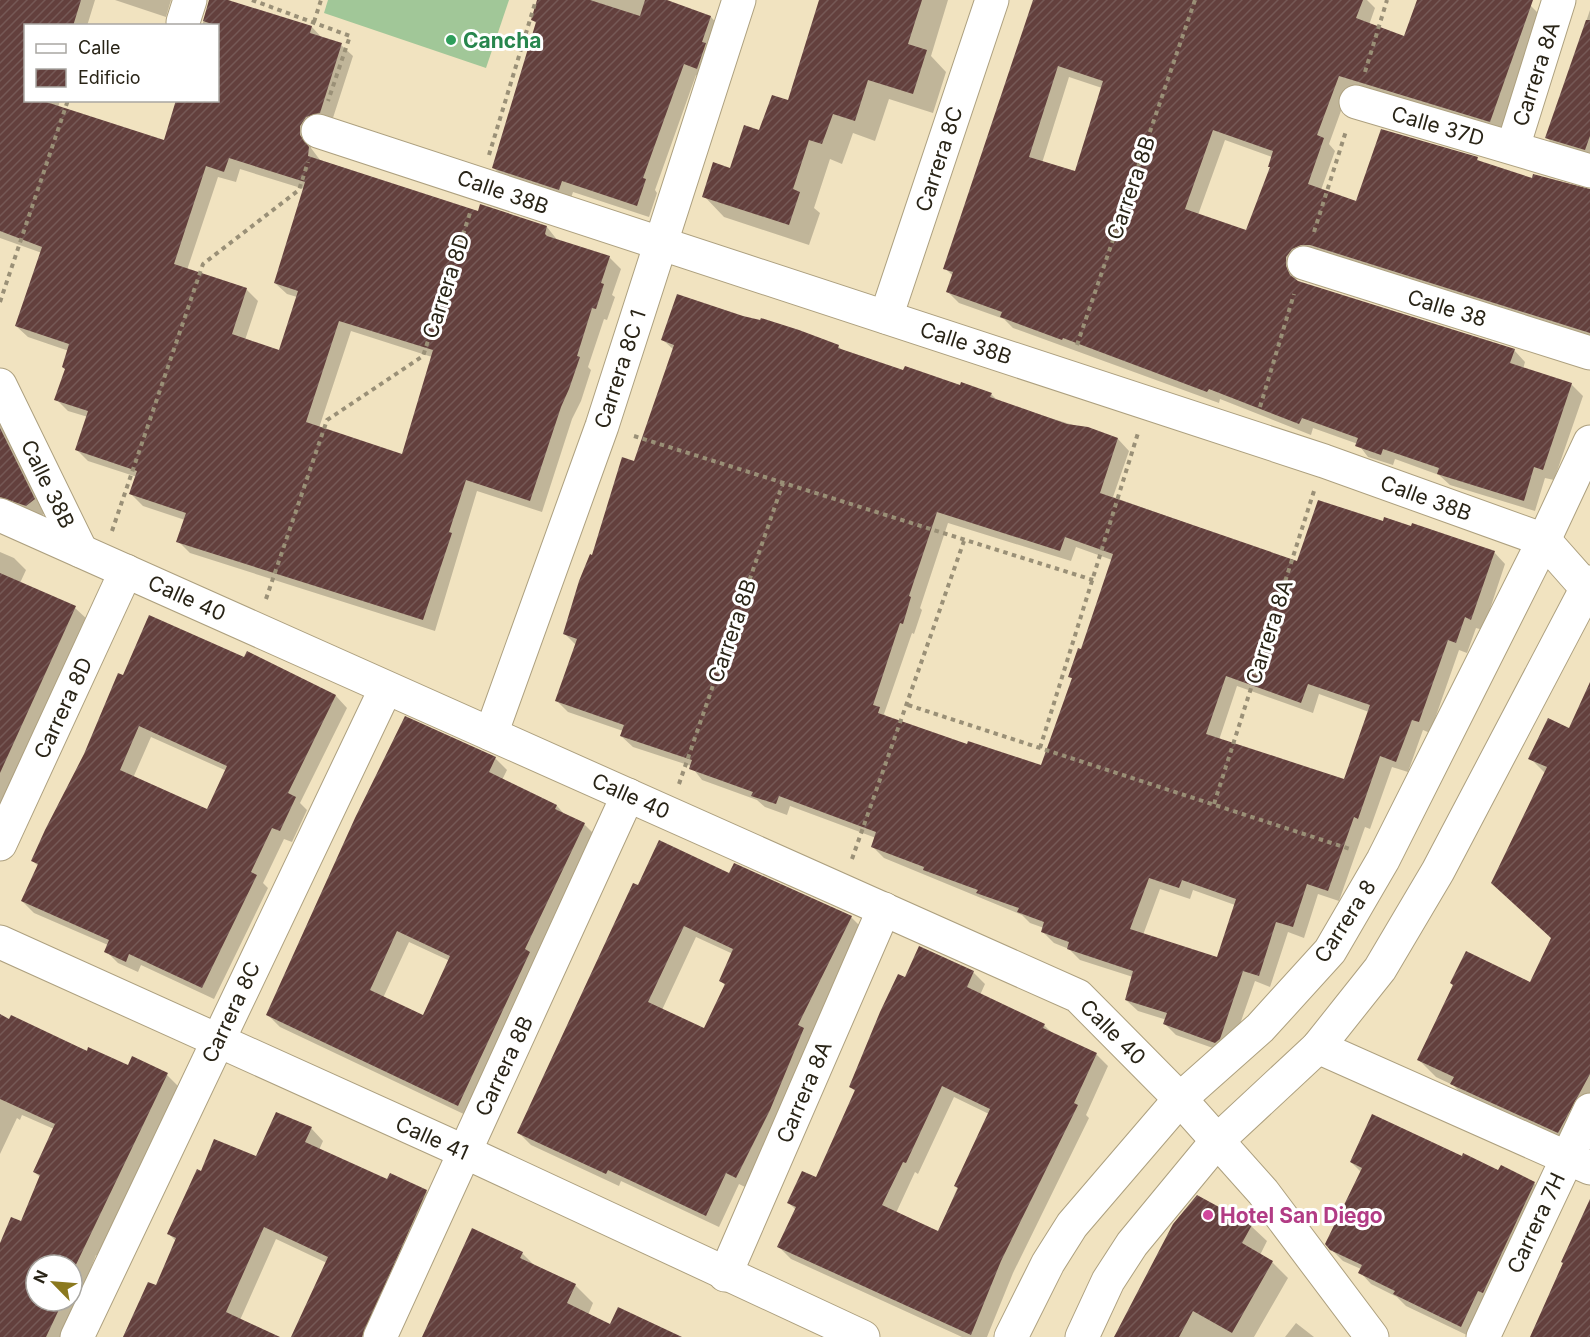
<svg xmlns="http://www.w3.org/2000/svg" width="1590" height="1337" font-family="Inter,sans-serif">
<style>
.pitch{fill:#a1c798}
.shadow{fill:#0003;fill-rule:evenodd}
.building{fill:url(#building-hatch);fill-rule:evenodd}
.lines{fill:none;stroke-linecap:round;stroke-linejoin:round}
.minor-casing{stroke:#ada07f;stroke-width:35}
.path{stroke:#9a9077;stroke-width:4;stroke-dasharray:4.5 4.5;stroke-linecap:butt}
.minor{stroke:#fff;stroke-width:33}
.leisure-dot{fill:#2e9e5b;stroke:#fff;stroke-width:2}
.hotel-dot{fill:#d1479c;stroke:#fff;stroke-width:2}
.labels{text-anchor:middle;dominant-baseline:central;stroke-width:6;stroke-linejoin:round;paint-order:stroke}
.leisure-label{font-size:21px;font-weight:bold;fill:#27864d;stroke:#fff;text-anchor:start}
.street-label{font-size:21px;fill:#292417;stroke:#fff}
.hotel-label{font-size:21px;font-weight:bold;fill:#b23c85;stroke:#fff;text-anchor:start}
</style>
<defs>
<pattern id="building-hatch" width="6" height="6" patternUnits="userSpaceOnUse" patternTransform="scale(1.5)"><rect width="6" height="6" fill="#63403d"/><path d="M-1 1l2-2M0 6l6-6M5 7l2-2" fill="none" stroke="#755956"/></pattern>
</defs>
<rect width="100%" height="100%" fill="#f1e3c0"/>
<polygon class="pitch" points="328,0 509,0 486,68 324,13"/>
<g class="shadow">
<path d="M0,0H95L87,26H26V100H60L58,108L165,142L218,100V26H202L210,0H223L312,27L323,39L341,45L353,56L331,124L311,138V148L320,160L479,213L547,227L558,241L609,257L621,269L612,295L615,297L607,320L604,319L588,367L591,370L581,401L572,419L542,512L477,491L435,631L190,553L178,541L185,520L143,506L131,494L137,477L88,461L76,449L88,417L68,411L56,399L66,370L69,351L28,337L16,326L42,253L0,238ZM240,169L304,189L275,283L287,294L297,297L280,352L245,340L258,301L246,289L187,270L218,177L236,182ZM351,331L432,357L403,456L319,428Z"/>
<polygon points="115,0 171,0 166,17"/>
<polygon points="539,0 662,0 711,17 722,29 709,80 696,75 655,190 657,193 649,217 573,192 570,201 506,180 494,168 537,24 533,20"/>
<polygon points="820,0 948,0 931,56 946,72 933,113 889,99 875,141 853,133 842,164 830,159 814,208 820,213 809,245 724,217 704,196 731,170 760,132 789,102"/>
<path d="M1035,0H1367L1375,8L1369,25L1405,37L1419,0H1515L1530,5L1542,17L1502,133L1350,86L1329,144L1335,151L1321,190L1357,203L1477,159L1481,163L1533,180L1590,194V340L1297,269L1296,279L1298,282L1514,350L1525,362L1523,369L1571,384L1583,396L1554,480L1545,478L1535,511L1450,485L1439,475L1395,459L1393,465L1368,457L1358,444L1313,428L1311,435L1220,399L1219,403L1013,328L1004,319L959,303L948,292L953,276L945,268ZM1069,77L1102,88L1076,173L1042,163ZM1225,140L1272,157L1271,168L1247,232L1198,215Z"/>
<polygon points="1590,10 1590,158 1558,149 1547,138"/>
<path d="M663,340L838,346L843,351L904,372L991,394L999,402L1118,439L1129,451L1113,497L1298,563L1384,522L1494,552L1505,564L1483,630L1476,628L1467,653L1459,650L1430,733L1423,730L1408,772L1392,767L1370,829L1365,827L1339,901L1318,894L1304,938L1288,932L1270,987L1255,981L1231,1050L1227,1053L1176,1035L1165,1024L1167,1020L1138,1011L1126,1000L1133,977L1080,960L1069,949L1054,943L1043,932L1044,928L1030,923L1022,915L884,858L873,847L876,838L790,806L787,815L765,807L757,800L702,780L691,766L633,747L621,736L623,731L568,712L556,700L576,645L565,634L593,557L635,463L674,350ZM948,523L1071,561L1076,547L1112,560L1082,651L1070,677L1073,679L1042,766L968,746L888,718L884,714L912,633L914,634L922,610L920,608ZM1237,686L1313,713L1319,694L1369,712L1345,781L1219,740ZM1160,889L1190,899L1193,890L1235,905L1218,958L1143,935Z"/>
<polygon points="0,423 46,512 39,518 0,514"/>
<polygon points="0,552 14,558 26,570 20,583 75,608 88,620 0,825"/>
<path d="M119,675L336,696L347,708L300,803L307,810L292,842L284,839L263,883L268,888L214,999L141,965L138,972L118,963L106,951L108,945L34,913L22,901L38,866L33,861L85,755ZM151,737L227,771L208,811L133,778Z"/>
<polygon points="1590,685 1590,1122 1576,1150 1469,1101 1453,1085 1436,1077 1419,1060 1531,984 1552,938 1546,774 1530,758 1570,730"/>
<path d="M495,758L507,770L502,780L557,806L566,816L584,824L596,836L470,1117L280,1027L268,1015ZM409,942L450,961L424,1017L383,998Z"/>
<path d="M730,875L851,917L863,929L810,1036L816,1042L749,1189L739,1184L719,1227L621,1181L619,1186L531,1145L519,1133L639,887ZM696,937L733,954L720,980L726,986L705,1030L662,1010Z"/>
<path d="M973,972L985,984L980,995L1044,1025L1053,1034L1096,1054L1108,1066L1086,1115L1089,1118L1013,1273L987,1337H962L791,1259L779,1247L796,1210L789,1203L816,1179L856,1092L851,1087L905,979ZM954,1097L989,1114L938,1233L896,1213L915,1172L918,1174Z"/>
<path d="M0,1016L128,1067L132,1058L167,1075L179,1087L99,1256L96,1255L64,1337H0V1247L22,1223L41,1178L34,1172L54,1129L22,1115L20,1120L17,1118L0,1154ZM36,1265H72V1301H36Z"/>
<polygon points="311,1128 323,1141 319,1150 388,1181 426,1191 438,1204 377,1337 293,1337 327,1263 276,1239 240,1320 276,1337 123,1337 149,1284 156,1287 176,1241 169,1234 202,1173 257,1158"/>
<polygon points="1462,1158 1499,1172 1501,1167 1534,1183 1546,1195 1471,1337 1406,1306 1397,1297 1371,1284 1360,1272 1361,1269 1343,1261 1331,1249 1361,1172 1351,1162"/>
<polygon points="1251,1226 1267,1241 1260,1255 1272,1262 1288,1278 1254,1337 1115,1337"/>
<polygon points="522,1253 536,1267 575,1285 593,1303 588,1315 611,1326 671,1337 423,1337"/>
<polygon points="1296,1323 1314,1337 1285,1337"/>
</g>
<g class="building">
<path d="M0,0H81L73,26H26V100H40L164,140L176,100H218V26L203,21L209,0H228L312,26L310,33L342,43L320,113L306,117L300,126V135L309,147L308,156L478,211L480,204L547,226L545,234L547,236L610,256L601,283L604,284L596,309L592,308L577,356L580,357L569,389L561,407L530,501L466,480L449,532L452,533L423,620L176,542L186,513L129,494L137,471L75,450L88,411L54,400L65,369L62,367L69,344L15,326L42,247L0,231ZM229,158L305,182L274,283L298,291L279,350L232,334L247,288L174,264L206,166L224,172ZM339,321L433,350L402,454L306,422Z"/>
<polygon points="537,0 590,0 640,16 645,0 667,0 711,16 702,42 706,43 697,69 684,64 643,178 646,179 637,206 562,181 559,190 492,168 536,22 531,20"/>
<polygon points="819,0 922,0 908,44 927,50 913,94 868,80 855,121 833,114 822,144 809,140 793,189 800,192 789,225 702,197 713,162 730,168 744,125 759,130 772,95 788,100"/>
<path d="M1033,0H1363L1356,18L1404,36L1417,0H1533L1490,122L1339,76L1317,135L1324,138L1308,184L1356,201L1381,129L1478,157L1477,160L1532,178L1533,174L1590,189V333L1310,245H1301L1292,249L1286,257V266L1290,275L1298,281L1515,349L1510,363L1572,383L1543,470L1534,467L1524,501L1437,474L1439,468L1383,449L1381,455L1355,446L1358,438L1302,418L1299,424L1209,389L1207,392L1063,338L1062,340L1000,317L1002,312L946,292L953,272L943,269ZM1058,66L1103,81L1075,171L1029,157ZM1213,130L1273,151L1268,167H1270L1246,230L1185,209Z"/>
<polygon points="1586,20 1590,20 1590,136 1585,150 1545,138"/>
<path d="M677,294L743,316L760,320L761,318L799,330L839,345L838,348L903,370L905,366L960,385L961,382L992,393L990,397L1067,424L1088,427L1118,438L1100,493L1297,561L1318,500L1383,521L1384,517L1411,526L1412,523L1495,551L1471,620L1465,617L1456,643L1448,640L1419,722L1412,720L1396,762L1380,756L1358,819L1354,817L1328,891L1307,884L1293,927L1276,922L1259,976L1243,971L1220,1039L1215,1043L1163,1024L1167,1013L1125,1000L1133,971L1067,949L1069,942L1041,932L1044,922L1017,912L1019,908L976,893L978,890L923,870L924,867L871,847L876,832L779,796L776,804L751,796L753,792L689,769L692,760L620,736L624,725L555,701L577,639L563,634L579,581L590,554L592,555L622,457L634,461L674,345L661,340ZM937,512L1060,551L1065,537L1113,554L1081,649L1078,648L1068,677L1072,678L1041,765L968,741L967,744L878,713L880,707L873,705L900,623L903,624L911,597L909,596ZM1226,676L1301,703L1308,684L1370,705L1344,779L1206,734ZM1149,878L1179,888L1182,880L1236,899L1217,957L1130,929Z"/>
<polygon points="0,428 35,499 26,506 0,497"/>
<polygon points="0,573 76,606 0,773"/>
<path d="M149,615L244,657L247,651L336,695L288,793L296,797L280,831L272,828L251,872L257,875L202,988L129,954L126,962L104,952L109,940L21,901L38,864L31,861L45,830L84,754L118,673L123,675ZM139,726L227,766L207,809L120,770Z"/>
<polygon points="1590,682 1590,1074 1558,1133 1450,1084 1454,1077 1417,1060 1453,985 1450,983 1466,951 1530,982 1551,938 1491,883 1547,767 1528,759 1548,718 1569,728"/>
<path d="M405,716L496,757L489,772L557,805L555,809L585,823L525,949L530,952L458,1106L266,1015L355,818ZM397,931L450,956L423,1015L370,990Z"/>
<path d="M659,840L729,873L734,863L852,916L798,1025L804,1028L770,1110L736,1178L726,1173L706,1216L608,1170L606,1174L517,1133L633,883L638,885ZM684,926L733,949L719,981L725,984L704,1028L648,1002Z"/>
<path d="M919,946L974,971L967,987L1045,1024L1043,1028L1097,1053L1074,1103L1078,1105L1001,1261L971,1335L777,1247L796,1207L787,1203L802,1171L816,1177L855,1090L849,1087L880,1012L898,974L905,977ZM942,1086L990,1109L954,1186L958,1188L938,1231L882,1205L903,1162L906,1163Z"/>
<polygon points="0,1014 9,1019 11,1015 87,1051 88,1047 128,1065 132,1056 168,1073 72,1273 72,1265 36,1265 36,1301 63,1301 46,1337 0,1337 0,1243 11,1217 21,1221 40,1175 33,1172 55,1124 0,1099"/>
<polygon points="276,1112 312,1127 305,1142 387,1179 390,1173 427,1190 362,1337 291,1337 328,1257 264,1227 226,1312 280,1337 123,1337 148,1282 156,1285 176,1238 167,1234 197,1169 201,1171 214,1139 256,1156"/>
<polygon points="1372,1114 1462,1156 1463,1153 1498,1170 1501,1165 1535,1182 1483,1293 1478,1291 1461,1327 1393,1294 1395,1291 1358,1273 1362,1265 1330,1250 1325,1244 1362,1168 1350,1162"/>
<polygon points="1197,1195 1252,1225 1242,1243 1273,1261 1232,1333 1193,1311 1179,1337 1114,1337 1173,1224"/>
<polygon points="1590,1199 1590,1337 1530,1337 1563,1263 1561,1262"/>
<polygon points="472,1228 523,1252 520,1258 576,1284 567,1303 610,1324 618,1307 682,1337 422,1337"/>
</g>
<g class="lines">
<defs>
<g id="minor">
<polyline points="183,22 190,0"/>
<polyline points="1356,102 1590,171"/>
<polyline points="318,131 1324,461 1544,540 1590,592"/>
<polyline points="1513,147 1559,0"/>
<polyline points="1304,263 1590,353"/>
<polyline points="886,317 992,0"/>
<polyline points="0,385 81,551"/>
<polyline points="0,515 1078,996 1180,1099 1263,1192 1372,1337"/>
<polyline points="491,734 602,426 739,0"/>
<polyline points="0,844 126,571"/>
<polyline points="0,942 465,1152 863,1337"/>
<polyline points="1318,1047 1590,1168"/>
<polyline points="725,1275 884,909"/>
<polyline points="77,1337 386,688"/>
<polyline points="380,1337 628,795"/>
<polyline points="1011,1337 1048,1263 1072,1225 1180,1099 1260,1028 1330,951 1383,860 1544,540 1590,442"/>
<polyline points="1082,1337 1108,1281 1132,1244 1217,1141 1318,1047 1380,969 1438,871 1590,582"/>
<polyline points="1483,1337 1590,1110"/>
</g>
</defs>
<use href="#minor" class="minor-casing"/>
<g class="path">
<polyline points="252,0 350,36 328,101"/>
<polyline points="314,22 321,0"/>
<polyline points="1365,72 1387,0"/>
<polyline points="489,155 536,0"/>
<polyline points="1314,232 1346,131"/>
<polyline points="0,302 68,100"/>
<polyline points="1077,345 1195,0"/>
<polyline points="1260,407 1294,294"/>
<polyline points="634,436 1093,580"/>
<polyline points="112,531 203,264 299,190 308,162"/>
<polyline points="266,599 327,420 423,356 470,213"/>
<polyline points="908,705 1353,850"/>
<polyline points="1040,748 1138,433"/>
<polyline points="679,784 783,483"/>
<polyline points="1214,804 1314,491"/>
<polyline points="852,859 964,541"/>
</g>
<use href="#minor" class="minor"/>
</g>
<circle class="leisure-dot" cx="451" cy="40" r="6"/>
<circle class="hotel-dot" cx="1208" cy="1215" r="6"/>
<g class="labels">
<g class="leisure-label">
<text x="463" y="40">Cancha</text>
</g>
<g class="street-label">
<text transform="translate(1536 74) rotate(-72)">Carrera 8A</text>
<text transform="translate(1438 126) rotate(16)">Calle 37D</text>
<text transform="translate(939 159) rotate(-72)">Carrera 8C</text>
<text transform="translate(1131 188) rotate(-71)">Carrera 8B</text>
<text transform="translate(503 192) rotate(19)">Calle 38B</text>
<text transform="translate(446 286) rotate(-72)">Carrera 8D</text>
<text transform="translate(1447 308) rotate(17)">Calle 38</text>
<text transform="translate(966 343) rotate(18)">Calle 38B</text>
<text transform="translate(620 369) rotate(-72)">Carrera 8C 1</text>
<text transform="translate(48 484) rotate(64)">Calle 38B</text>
<text transform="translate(1426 498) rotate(20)">Calle 38B</text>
<text transform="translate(187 598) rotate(24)">Calle 40</text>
<text transform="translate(732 631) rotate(-71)">Carrera 8B</text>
<text transform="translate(1269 632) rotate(-72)">Carrera 8A</text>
<text transform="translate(63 708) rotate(-65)">Carrera 8D</text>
<text transform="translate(631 796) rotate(24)">Calle 40</text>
<text transform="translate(1345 921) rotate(-57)">Carrera 8</text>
<text transform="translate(231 1012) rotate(-65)">Carrera 8C</text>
<text transform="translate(1113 1032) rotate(45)">Calle 40</text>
<text transform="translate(504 1066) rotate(-65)">Carrera 8B</text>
<text transform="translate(804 1092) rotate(-67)">Carrera 8A</text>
<text transform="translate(432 1138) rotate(24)">Calle 41</text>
<text transform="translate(1536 1223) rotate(-65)">Carrera 7H</text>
</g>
<g class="hotel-label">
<text x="1220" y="1215">Hotel San Diego</text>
</g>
</g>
<rect x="24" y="24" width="195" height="78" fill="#ffffff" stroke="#a9a7a2" stroke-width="1.5"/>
<rect x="36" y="44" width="30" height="9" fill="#ffffff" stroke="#a9a7a2" stroke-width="1.5"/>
<text x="78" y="54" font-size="18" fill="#292417">Calle</text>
<rect x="36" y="69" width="30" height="18" fill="url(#building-hatch)" stroke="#a9a7a2" stroke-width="1.5"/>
<text x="78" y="84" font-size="18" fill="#292417">Edificio</text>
<g transform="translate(54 1283) rotate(295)"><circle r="28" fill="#ffffff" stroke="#a9a7a2" stroke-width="1.5"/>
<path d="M0-4.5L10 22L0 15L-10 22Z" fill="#8b791e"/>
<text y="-9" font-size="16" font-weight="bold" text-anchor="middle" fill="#292417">N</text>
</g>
</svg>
